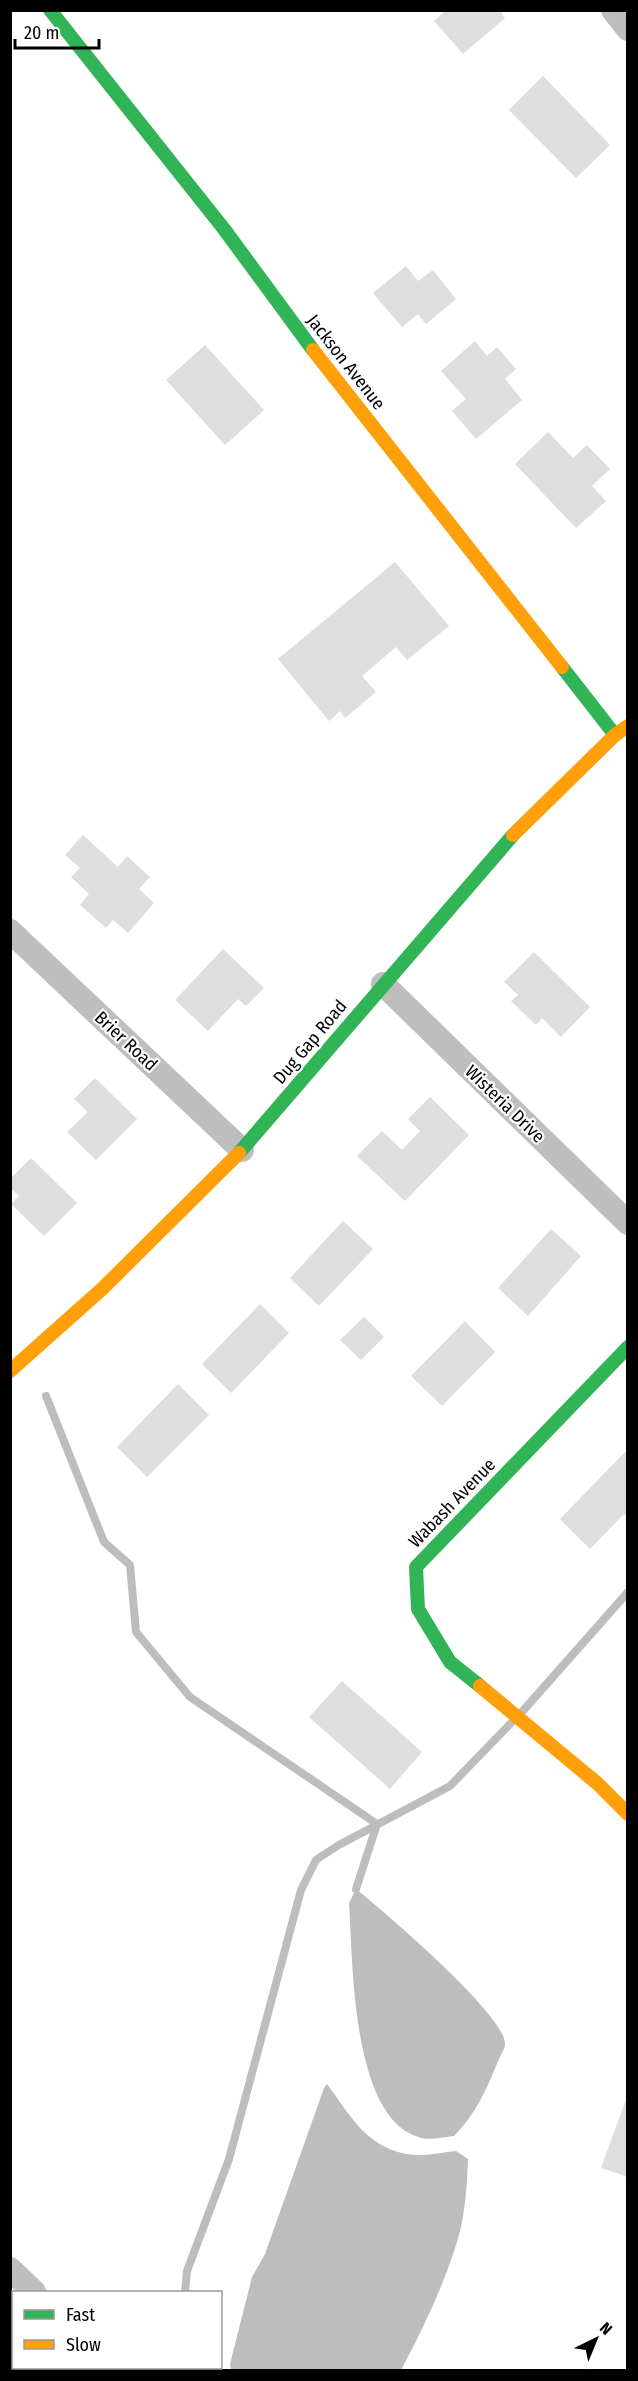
<svg xmlns="http://www.w3.org/2000/svg" width="638" height="2381" font-family="'Fira Sans Condensed',sans-serif">
<style>
.water{fill:#bdbdbd}
.lines{fill:none;stroke-linecap:round;stroke-linejoin:round}
.stream{stroke:#bdbdbd;stroke-width:8}
.building{fill:#dedede}
.lane{stroke:#bebebe;stroke-width:12}
.street{stroke:#bebebe;stroke-width:24}
.fast{stroke:#30b455;stroke-width:14}
.slow{stroke:#ff9f0a;stroke-width:14}
.labels{text-anchor:middle;dominant-baseline:central;stroke-width:4.5;stroke-linejoin:round;paint-order:stroke}
.street-label{font-size:18px;fill:#000;stroke:#fff}
</style>
<rect width="100%" height="100%" fill="#fff"/>
<g class="water">
<path d="M356,1889C382,1910 506,2015 505,2044C505,2049 500,2056 498,2061C488,2087 475,2115 454,2136C444,2137 428,2141 418,2137C351,2116 353,1961 349,1903Z"/>
<path d="M327,2084C352,2118 368,2150 414,2155C428,2156 443,2152 456,2151L468,2159C467,2186 465,2217 457,2242C443,2287 423,2329 401,2370H231L230,2364L252,2277L265,2254L324,2088Z"/>
</g>
<g class="lines">
<g class="stream">
<polyline points="46,1396 104,1542 130,1565 136,1632 190,1697 377,1824"/>
<polyline points="521,1713 628,1592"/>
<polyline points="356,1889 377,1824"/>
<polyline points="185,2292 187,2271 229,2159 301,1890 316,1860 337,1846 450,1786 512,1722"/>
<polyline points="160,2370 162,2368"/>
</g>
</g>
<g class="building">
<polygon points="446,10 499,10 505,18 463,54 434,21"/>
<polygon points="543,76 610,145 576,178 509,110"/>
<polygon points="406,266 418,281 433,270 456,299 426,324 418,314 402,327 373,293"/>
<polygon points="475,341 487,356 497,347 516,369 505,379 522,400 476,439 452,411 466,399 441,371"/>
<polygon points="205,345 264,410 225,445 166,380"/>
<polygon points="548,432 573,458 587,445 610,469 592,486 606,501 576,528 515,464"/>
<polygon points="395,562 449,626 407,660 396,647 362,676 376,692 345,718 340,711 329,721 278,659"/>
<polygon points="83,835 118,867 127,856 150,877 139,889 154,903 128,933 113,920 106,928 80,905 89,894 71,877 80,868 65,855"/>
<polygon points="223,949 264,988 246,1006 238,999 208,1031 175,1000"/>
<polygon points="534,952 590,1007 561,1037 542,1018 536,1025 511,1001 518,995 504,982"/>
<polygon points="95,1078 137,1119 96,1160 67,1132 88,1112 74,1099"/>
<polygon points="430,1097 469,1135 405,1201 357,1156 382,1131 402,1150 420,1131 408,1119"/>
<polygon points="31,1158 77,1203 44,1236 11,1204 19,1196 10,1188 10,1179"/>
<polygon points="343,1221 373,1249 319,1306 290,1278"/>
<polygon points="551,1229 581,1256 528,1316 498,1288"/>
<polygon points="260,1304 289,1333 231,1393 202,1364"/>
<polygon points="364,1317 384,1337 361,1360 340,1340"/>
<polygon points="465,1321 495,1352 442,1406 411,1376"/>
<polygon points="178,1384 209,1415 147,1477 117,1447"/>
<polygon points="625,1452 628,1455 628,1518 624,1514 590,1549 560,1519"/>
<polygon points="342,1681 422,1752 390,1789 309,1717"/>
<polygon points="628,2094 628,2177 601,2168"/>
</g>
<g class="lines">
<polyline class="lane" points="10,2323 14,2319"/>
<g class="street">
<polyline points="613,10 628,29"/>
<polyline points="10,931 242,1150"/>
<polyline points="383,984 628,1223"/>
<polyline points="10,2269 34,2292"/>
<polyline points="112,2368 115,2370"/>
</g>
<g class="fast">
<polyline points="50,10 224,229 313,350"/>
<polyline points="562,667 615,735"/>
<polyline points="239,1153 513,835"/>
<polyline points="480,1686 450,1662 418,1609 416,1567 628,1347"/>
</g>
<g class="slow">
<polyline points="313,350 562,667"/>
<polyline points="513,835 615,735 628,726"/>
<polyline points="10,1371 102,1289 239,1153"/>
<polyline points="480,1686 598,1784 628,1814"/>
</g>
</g>
<g class="labels">
<g class="street-label">
<text transform="translate(346 362) rotate(52)">Jackson Avenue</text>
<text transform="translate(126 1041) rotate(43)">Brier Road</text>
<text transform="translate(310 1042) rotate(-50)">Dug Gap Road</text>
<text transform="translate(505 1104) rotate(44)">Wisteria Drive</text>
<text transform="translate(452 1503) rotate(-46)">Wabash Avenue</text>
</g>
</g>
<rect width="638" height="2381" fill="none" stroke="#000000" stroke-width="24"/>
<rect x="12" y="2291" width="210" height="78" fill="#ffffff" stroke="#999999" stroke-width="1.5"/>
<rect x="24" y="2310" width="30" height="9" fill="#30b455" stroke="#999999" stroke-width="1.5"/>
<text x="66" y="2321" font-size="18" fill="#000000">Fast</text>
<rect x="24" y="2340" width="30" height="9" fill="#ff9f0a" stroke="#999999" stroke-width="1.5"/>
<text x="66" y="2351" font-size="18" fill="#000000">Slow</text>
<g transform="translate(596 2339) rotate(43)" stroke="#ffffff" stroke-width="4.5" paint-order="stroke">
<path d="M0-4.5L10 22L0 15L-10 22Z" fill="#000000"/>
<text y="-9" font-size="16" font-weight="bold" text-anchor="middle" fill="#000000">N</text>
</g>
<path d="M15 39v9h84v-9" fill="none" stroke="#000000" stroke-width="3"/>
<text x="24" y="39" font-size="18" fill="#000000" stroke="#ffffff" stroke-width="4.5" paint-order="stroke">20 m</text>
</svg>
